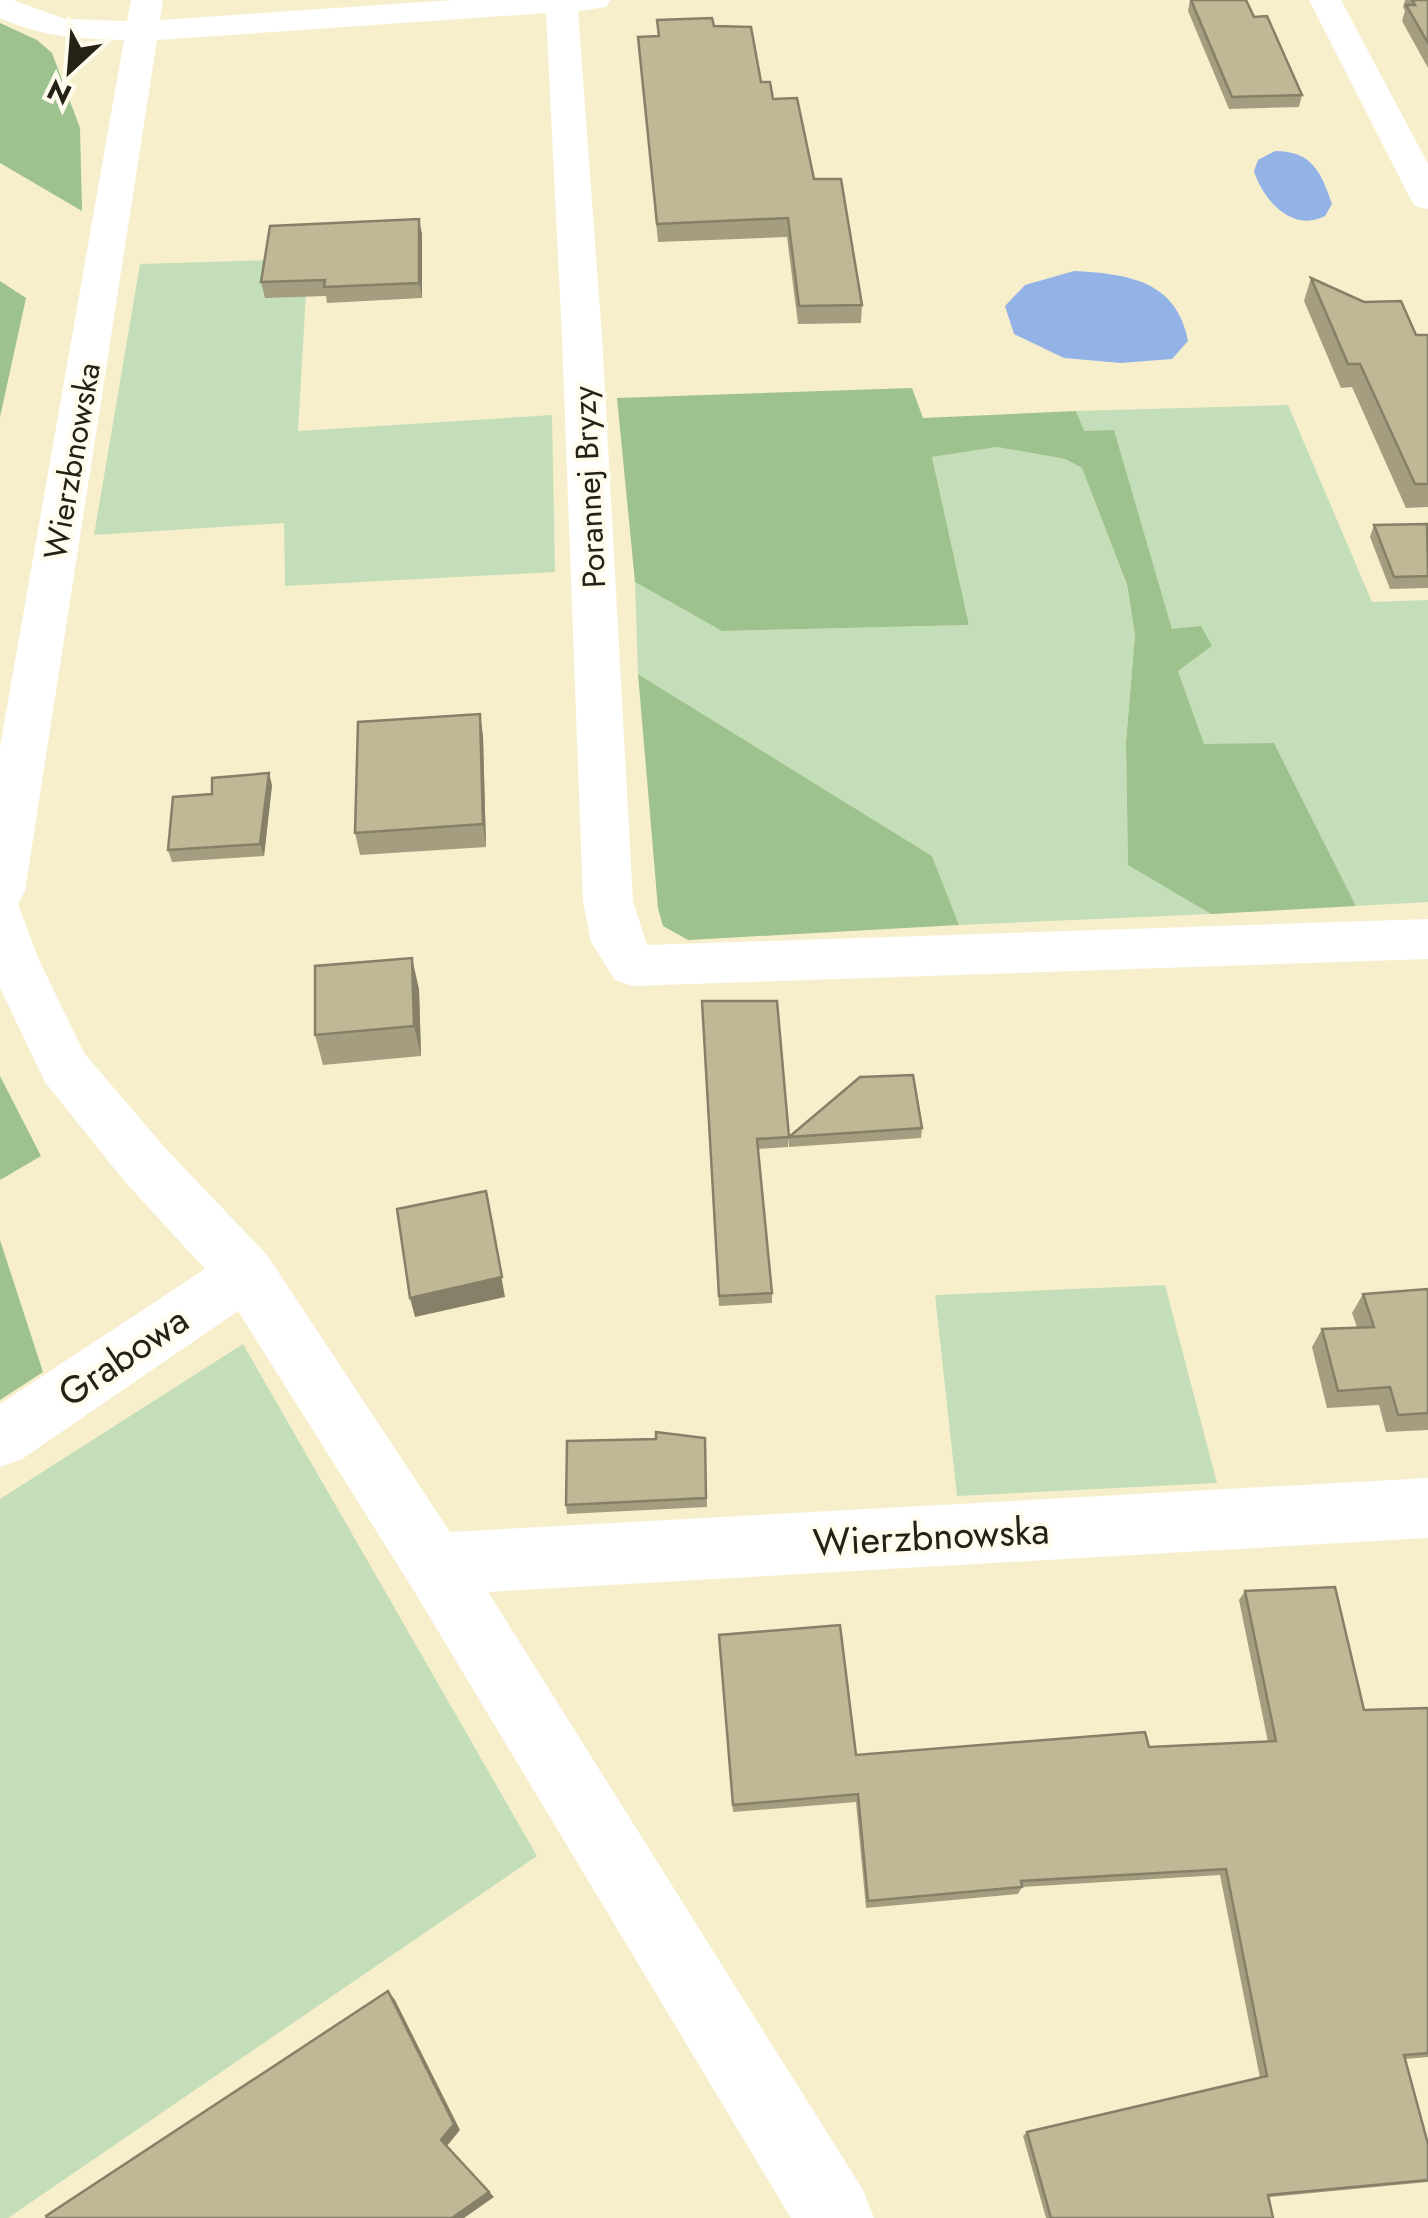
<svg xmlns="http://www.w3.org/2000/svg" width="1428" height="2218" font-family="Jost,sans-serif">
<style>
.green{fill:#c5deba}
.forest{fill:#9dc28e}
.water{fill:#93b3e7}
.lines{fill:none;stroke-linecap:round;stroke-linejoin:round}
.minor{fill:#fff;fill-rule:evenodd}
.wall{fill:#a49d80}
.shaded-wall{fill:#868068}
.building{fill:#bfb795;stroke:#868068;stroke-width:2.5}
.labels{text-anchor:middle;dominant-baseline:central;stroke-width:9;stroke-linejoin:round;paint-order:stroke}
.far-street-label{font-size:32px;fill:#252215;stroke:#fffcee}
.street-label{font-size:38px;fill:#252215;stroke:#fffcee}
</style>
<rect width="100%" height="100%" fill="#f7efcc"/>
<g class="green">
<polygon points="308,259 298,431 552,415 555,572 285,586 284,523 94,535 140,264"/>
<polygon points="1288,405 1372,602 1428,600 1428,902 1356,906 1274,743 1204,745 1178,671 1212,646 1172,629 1114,431 1083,431 1076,411"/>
<polygon points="997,447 1065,459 1082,468 1127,586 1135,635 1126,742 1128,864 1211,914 959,925 932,856 638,674 635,582 722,631 969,625 932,457"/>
<polygon points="1165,1285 1217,1483 957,1496 935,1295"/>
<polygon points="243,1344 537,1856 8,2218 0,2218 0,1499"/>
</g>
<g class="forest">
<polygon points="0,23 37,40 52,53 80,128 82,211 0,163"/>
<polygon points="0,281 26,298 0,417"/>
<polygon points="912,388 923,418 1076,411 1084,431 1114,430 1172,629 1201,626 1212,646 1178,671 1204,744 1274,743 1356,906 1211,914 1128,865 1126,742 1135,635 1127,585 1082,468 1065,459 997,447 932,457 969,625 722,631 635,582 617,398"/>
<polygon points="638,674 932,856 959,925 688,940 663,926 658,908"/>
<polygon points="0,1076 41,1156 0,1180"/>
<polygon points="0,1240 43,1372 0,1400"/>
</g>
<g class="water">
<path d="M1275,151C1312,151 1321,172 1332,204L1325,216C1292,233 1263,200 1254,171L1258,160Z"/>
<path d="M1074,271C1128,274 1176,280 1188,341L1172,359L1121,363L1064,358L1014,334L1005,306L1025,285Z"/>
</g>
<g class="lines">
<g class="minor">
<path d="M0,0H13L65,19L127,21L131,0H163L160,20L453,0H611L606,7L578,11L602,337L633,901L647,945L1428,919V959L633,986L615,980L591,942L583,901L562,337L546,13L157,40L25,891L18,904L39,960L84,1053L166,1149L267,1255L450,1532L1428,1478V1538L488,1592L863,2190L874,2218H791L411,1586L238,1311L22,1459L0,1467V1404L205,1269L126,1183L45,1082L0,988V747L124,40C80,39 41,37 0,18Z"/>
<polygon points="1309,0 1341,0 1428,164 1428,209 1415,206 1410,198"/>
</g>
</g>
<g class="wall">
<polygon points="1190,0 1254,17 1302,95 1299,107 1229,109 1188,11"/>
<polygon points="1405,0 1428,0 1428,68 1402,21 1405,11 1403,7"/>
<polygon points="657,20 714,26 761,82 773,99 814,179 862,305 861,323 798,324 787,237 658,242 638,37 658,36"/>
<polygon points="422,234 422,298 327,303 326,296 265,298 261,282"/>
<polygon points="1311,278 1416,335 1428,335 1428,507 1406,508 1352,387 1341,388 1304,301"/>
<polygon points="1374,525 1428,527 1428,588 1390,589 1370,537"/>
<polygon points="480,714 483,737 486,847 360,855 355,833"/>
<polygon points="272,785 264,856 172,862 168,850 212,794"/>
<polygon points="419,989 421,1056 323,1065 315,1035"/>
<polygon points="702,1012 789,1137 788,1147 758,1149 772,1293 772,1303 719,1306"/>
<polygon points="922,1128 921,1138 789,1147 789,1137"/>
<polygon points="1428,1289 1428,1430 1386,1432 1379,1405 1327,1408 1312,1347 1322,1329 1357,1327 1352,1313 1363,1294"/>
<polygon points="705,1438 707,1507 567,1514 566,1505"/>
<polygon points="1245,1591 1364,1710 1428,1708 1428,2057 1405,2059 1428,2144 1428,2182 1269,2197 1273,2218 1046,2218 1023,2136 1027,2132 1260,2078 1220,1875 1022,1887 1018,1894 866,1908 856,1802 733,1812 719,1635 856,1755 1149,1747 1268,1742 1239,1600"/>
</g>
<g class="shaded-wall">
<polygon points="419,219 422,234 422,298 419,283"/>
<polygon points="480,714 483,737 486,847 483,824"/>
<polygon points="269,773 272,785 264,856 260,844"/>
<polygon points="412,958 419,989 421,1056 414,1026"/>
<polygon points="486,1191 505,1297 415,1317 410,1298"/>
<polygon points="388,1991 395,2000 460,2130 447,2146 494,2197 464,2218 452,2218 441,2140"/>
</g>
<g class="building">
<polygon points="1191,0 1246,0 1254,17 1267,16 1302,95 1232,97"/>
<polygon points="1412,0 1428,0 1428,43 1406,5 1415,5"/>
<polygon points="712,18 714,26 751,27 761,82 770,82 773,99 797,98 814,179 841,179 862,305 799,306 788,218 657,224 638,37 659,36 657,20"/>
<polygon points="419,219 419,283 324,287 325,280 261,282 270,226"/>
<polygon points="1311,278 1364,302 1401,301 1416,335 1428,335 1428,484 1415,484 1360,364 1348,364"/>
<polygon points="1427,524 1428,576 1394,577 1374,525"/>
<polygon points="480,714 483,824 355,833 358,722"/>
<polygon points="269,773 260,844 168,850 173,797 212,794 212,778"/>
<polygon points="412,958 414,1026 315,1035 315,966"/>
<polygon points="702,1001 777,1001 789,1137 757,1139 772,1293 719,1296"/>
<polygon points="913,1075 922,1128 789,1137 860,1077"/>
<polygon points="486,1191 502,1277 410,1298 397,1209"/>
<polygon points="1428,1289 1428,1413 1398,1415 1390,1387 1338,1391 1322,1329 1374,1327 1363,1294"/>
<polygon points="656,1432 705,1438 706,1498 566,1505 567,1441 656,1439"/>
<polygon points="1335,1587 1364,1710 1428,1708 1428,2053 1404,2055 1428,2144 1428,2180 1268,2195 1273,2218 1051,2218 1027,2132 1267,2076 1226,1869 1021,1881 1022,1887 868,1901 858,1794 733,1805 719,1635 840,1625 856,1755 1145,1732 1149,1747 1276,1741 1245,1591"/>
<polygon points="388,1991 454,2124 441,2140 489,2192 452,2218 47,2218 46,2216"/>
</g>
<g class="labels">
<g class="far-street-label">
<text transform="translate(72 461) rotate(-80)">Wierzbnowska</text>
<text transform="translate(589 487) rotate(-93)">Porannej Bryzy</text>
</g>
<g class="street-label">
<text transform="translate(123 1356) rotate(-34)">Grabowa</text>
<text transform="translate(931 1536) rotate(-3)">Wierzbnowska</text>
</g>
</g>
<g transform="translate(70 70) rotate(206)" stroke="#fffcee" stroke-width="8" paint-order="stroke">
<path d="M0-8L18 38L0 25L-18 38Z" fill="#252215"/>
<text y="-15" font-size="28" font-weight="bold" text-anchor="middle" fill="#252215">N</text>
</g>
</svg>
